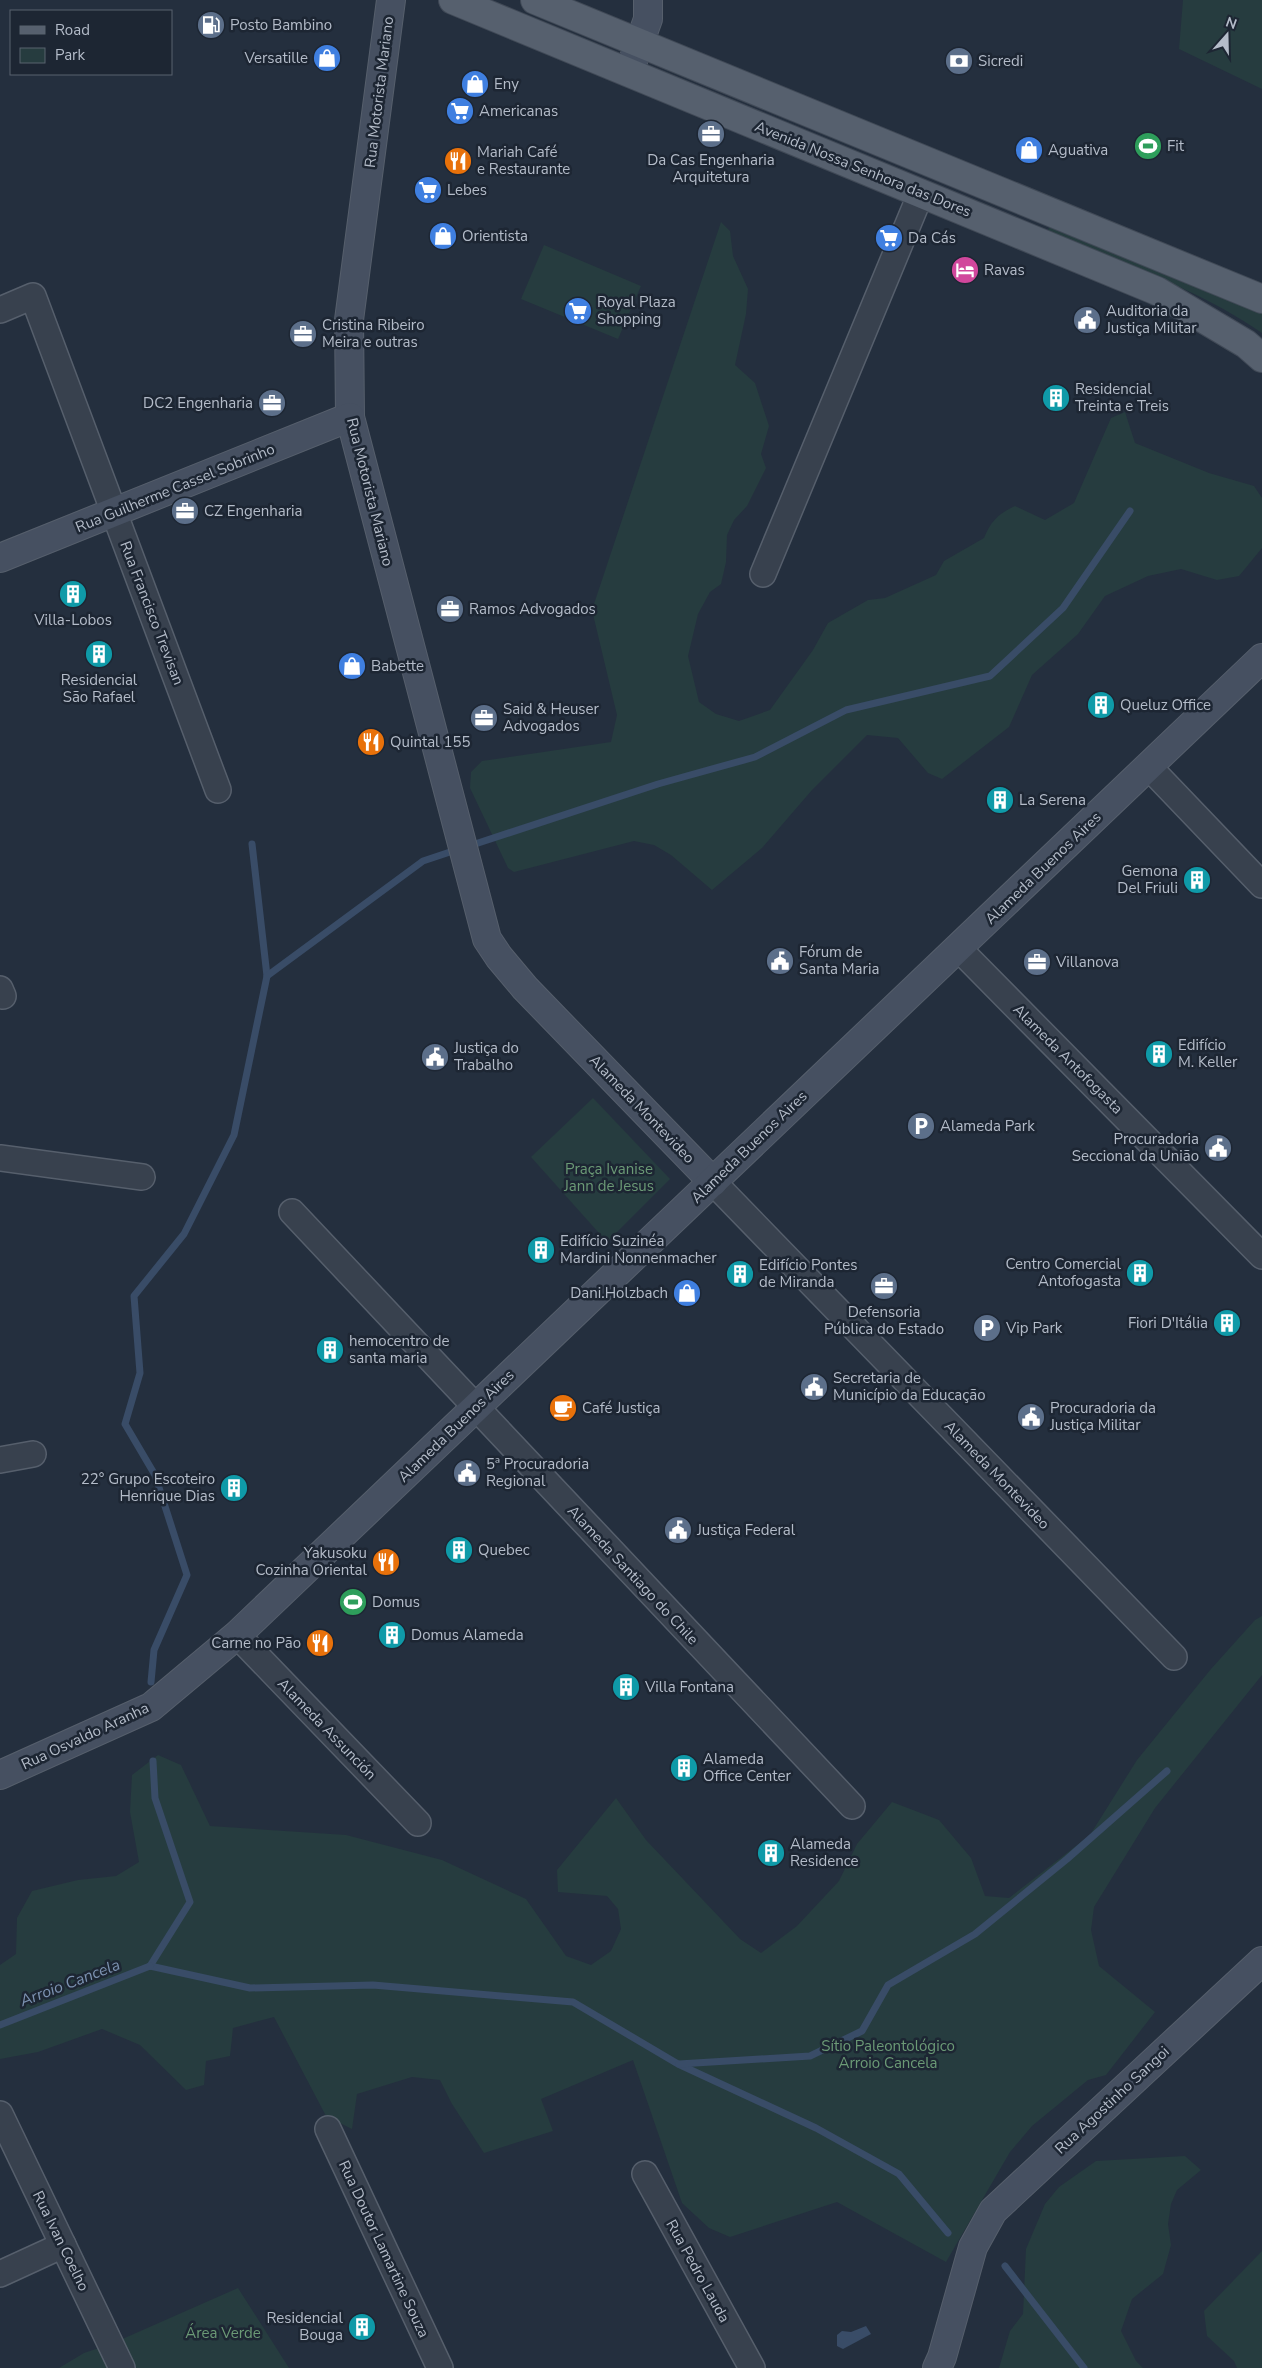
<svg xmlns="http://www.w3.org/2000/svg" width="1262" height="2368" font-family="'Nunito Sans',sans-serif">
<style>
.green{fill:#263c3f}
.water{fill:#394c67}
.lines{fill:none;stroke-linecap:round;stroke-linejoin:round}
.stream{stroke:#394c67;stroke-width:7}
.street-casing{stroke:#565f6c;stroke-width:28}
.secondary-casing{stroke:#565f6c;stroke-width:30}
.primary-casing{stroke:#414a57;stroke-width:30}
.street{stroke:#38414e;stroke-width:25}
.secondary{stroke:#465061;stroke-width:28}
.primary{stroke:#56606e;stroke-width:28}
.labels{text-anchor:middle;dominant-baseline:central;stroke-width:5;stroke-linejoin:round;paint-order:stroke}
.poi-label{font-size:15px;fill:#b4bcc9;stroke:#1d2633;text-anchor:start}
.street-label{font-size:15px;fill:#b4bcc9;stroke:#1d2633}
.park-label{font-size:15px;fill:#6b9a76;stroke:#1d2633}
.water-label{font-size:16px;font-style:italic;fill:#7c92b1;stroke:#1d2633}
</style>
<rect width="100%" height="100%" fill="#242f3e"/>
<g class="green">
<polygon points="1183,0 1262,0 1262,89 1179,49"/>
<path d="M721,222L730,231L733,256L748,289L746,314L735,365L755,383L769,426L761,454L766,468L747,506L734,520L727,535L726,562L721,584L710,592L698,614L688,656L699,702L716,714L739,721L770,710L813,650L828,623L868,600L885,598L936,575L944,561L984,538C991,521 998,514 1015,506L1045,520L1074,503L1111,418L1125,412L1135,443L1209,473L1254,486L1262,498V548L1239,576L1217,580L1181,569L1148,576L1105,596L1078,634L1032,675L1009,727L942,779L928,773L898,738L867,735L812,790L762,848L712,890L671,855L654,845L634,841L514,872L508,868L470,788L471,772L482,761L611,742L617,715L592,610Z"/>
<path d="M1051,225L1262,314V333C1197,288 1119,262 1046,233Z"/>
<polygon points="544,245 641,286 618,339 521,299"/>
<polygon points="593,1098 670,1179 607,1242 531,1157"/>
<polygon points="1262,1616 1262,1675 1155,1808 1094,1907 1091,1930 1099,1966 1155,2012 1106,2075 1088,2080 1032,2126 1010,2152 946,2262 837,2202 730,2237 709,2228 682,2203 633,2060 541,2099 553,2131 484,2153 452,2104 440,2080 412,2077 357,2094 352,2129 326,2116 274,2017 233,2028 230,2056 206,2061 204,2085 186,2090 140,2045 102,2029 38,2052 0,2059 0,1965 16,1954 17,1918 32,1891 78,1880 116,1876 139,1862 130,1812 132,1775 158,1755 181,1765 210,1826 346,1835 442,1860 526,1899 566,1956 591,1965 611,1951 621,1929 618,1909 607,1896 558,1892 557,1870 616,1798 646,1840 740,1939 761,1953 797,1926 839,1881 857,1844 892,1802 939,1820 971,1858 985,1896 1009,1898 1090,1835 1137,1760 1211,1669 1255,1620"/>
<polygon points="1185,2156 1201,2170 1177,2190 1171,2204 1168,2224 1171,2245 1163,2274 1132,2299 1121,2331 1136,2361 1143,2368 999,2368 1010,2331 1023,2314 1026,2249 1045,2204 1059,2187 1096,2161"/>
<polygon points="1262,2251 1262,2368 1237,2368 1234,2361 1207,2336 1204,2311"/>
<polygon points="238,2288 289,2368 59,2368 84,2353 111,2344"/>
</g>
<polygon class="water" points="866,2326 871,2334 843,2349 837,2346 837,2335 842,2331 851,2332"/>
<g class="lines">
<g class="stream">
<polyline points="252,844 267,976"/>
<polyline points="469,846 658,784 755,757 846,710 990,676 1063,608 1130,511"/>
<polyline points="151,1682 154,1650 187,1575 155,1475 125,1424 140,1373 134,1296 184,1234 234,1135 267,976 423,861 459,849"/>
<polyline points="150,1966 250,1988 373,1985 573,2002 678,2064 816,2128 899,2174 948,2233"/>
<polyline points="150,1966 190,1902 155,1798 153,1761"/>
<polyline points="0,2025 150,1966"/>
<polyline points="679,2064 810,2056 862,2031 888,1985 975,1934 1067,1859 1167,1771"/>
<polyline points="1005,2266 1084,2368"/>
</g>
<defs>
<g id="street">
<polyline points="0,310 33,296 218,790"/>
<polyline points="763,574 921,193"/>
<polyline points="1149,767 1262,885"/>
<polyline points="958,948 1262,1256"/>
<polyline points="0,989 3,996"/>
<polyline points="0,1158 142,1177"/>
<polyline points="713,1182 1174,1657"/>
<polyline points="292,1212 852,1806"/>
<polyline points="0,1460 33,1454"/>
<polyline points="237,1635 418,1823"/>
<polyline points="0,2114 122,2368"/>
<polyline points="328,2129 440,2368"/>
<polyline points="645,2174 752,2368"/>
<polyline points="0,2274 63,2245"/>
</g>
<g id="secondary">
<polyline points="391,0 349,320 350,417 487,939 499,957 525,988 713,1182"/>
<polyline points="629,72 648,19 648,0"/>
<polyline points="0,558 350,417"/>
<polyline points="0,1775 151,1707 237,1635 1262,658"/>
<polyline points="937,2368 942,2357 973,2247 993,2211 1262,1961"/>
</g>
<g id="primary">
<polyline points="453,0 1157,291 1246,344 1262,358"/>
<polyline points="535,0 1262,299"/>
</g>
</defs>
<use href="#street" class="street-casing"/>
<use href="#secondary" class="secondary-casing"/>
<use href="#primary" class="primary-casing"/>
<use href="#street" class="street"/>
<use href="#secondary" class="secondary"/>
<use href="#primary" class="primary"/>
</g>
<defs>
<symbol id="fuel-disc" viewBox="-11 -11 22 22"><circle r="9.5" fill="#5c6f8a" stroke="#1d2633"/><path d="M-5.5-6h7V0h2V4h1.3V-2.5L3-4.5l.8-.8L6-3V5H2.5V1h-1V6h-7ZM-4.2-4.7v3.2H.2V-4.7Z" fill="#fff"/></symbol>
<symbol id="shop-disc" viewBox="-11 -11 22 22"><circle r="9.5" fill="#3f7fe0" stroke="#1d2633"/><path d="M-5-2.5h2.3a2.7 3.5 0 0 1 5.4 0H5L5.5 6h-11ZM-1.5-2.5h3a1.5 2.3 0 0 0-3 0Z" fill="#fff"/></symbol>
<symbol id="bank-disc" viewBox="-11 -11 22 22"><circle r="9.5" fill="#5c6f8a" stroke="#1d2633"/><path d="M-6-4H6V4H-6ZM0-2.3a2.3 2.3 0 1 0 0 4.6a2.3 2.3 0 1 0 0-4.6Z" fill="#fff"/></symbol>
<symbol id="supermarket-disc" viewBox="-11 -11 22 22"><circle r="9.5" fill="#3f7fe0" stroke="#1d2633"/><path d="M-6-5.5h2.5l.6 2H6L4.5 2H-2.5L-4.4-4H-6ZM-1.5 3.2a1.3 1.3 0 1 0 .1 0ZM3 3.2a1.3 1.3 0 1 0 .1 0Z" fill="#fff"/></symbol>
<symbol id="office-disc" viewBox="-11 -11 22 22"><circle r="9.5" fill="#5c6f8a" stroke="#1d2633"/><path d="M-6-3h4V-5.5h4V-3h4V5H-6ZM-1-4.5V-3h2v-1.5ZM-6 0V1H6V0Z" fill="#fff"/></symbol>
<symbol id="stadium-disc" viewBox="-11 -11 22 22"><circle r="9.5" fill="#2e9e5b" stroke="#1d2633"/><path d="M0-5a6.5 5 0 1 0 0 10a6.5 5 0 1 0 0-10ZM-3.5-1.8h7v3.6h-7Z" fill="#fff"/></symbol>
<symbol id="restaurant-disc" viewBox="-11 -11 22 22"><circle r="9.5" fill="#e8710a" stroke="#1d2633"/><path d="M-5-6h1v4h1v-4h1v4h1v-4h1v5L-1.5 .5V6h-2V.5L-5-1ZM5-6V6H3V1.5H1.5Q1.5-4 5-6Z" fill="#fff"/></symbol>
<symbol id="hotel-disc" viewBox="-11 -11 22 22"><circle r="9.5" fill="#d1479c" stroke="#1d2633"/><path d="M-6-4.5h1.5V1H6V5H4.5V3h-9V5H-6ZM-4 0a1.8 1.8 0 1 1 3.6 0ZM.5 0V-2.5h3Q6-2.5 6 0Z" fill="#fff"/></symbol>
<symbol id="civic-disc" viewBox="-11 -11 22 22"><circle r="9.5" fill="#5c6f8a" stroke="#1d2633"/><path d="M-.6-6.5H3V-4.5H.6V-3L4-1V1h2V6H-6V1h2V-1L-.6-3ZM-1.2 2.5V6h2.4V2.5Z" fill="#fff"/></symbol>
<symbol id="building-disc" viewBox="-11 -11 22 22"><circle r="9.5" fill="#0f9aa8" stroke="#1d2633"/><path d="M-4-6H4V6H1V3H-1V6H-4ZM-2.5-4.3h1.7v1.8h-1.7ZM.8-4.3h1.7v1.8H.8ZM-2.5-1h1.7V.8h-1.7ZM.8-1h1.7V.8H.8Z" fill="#fff"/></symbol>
<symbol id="parking-disc" viewBox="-11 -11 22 22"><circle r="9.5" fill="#5c6f8a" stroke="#1d2633"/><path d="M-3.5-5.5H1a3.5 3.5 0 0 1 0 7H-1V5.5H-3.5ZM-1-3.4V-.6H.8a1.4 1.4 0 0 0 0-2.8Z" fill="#fff"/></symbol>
<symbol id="cafe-disc" viewBox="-11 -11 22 22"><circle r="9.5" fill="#e8710a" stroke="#1d2633"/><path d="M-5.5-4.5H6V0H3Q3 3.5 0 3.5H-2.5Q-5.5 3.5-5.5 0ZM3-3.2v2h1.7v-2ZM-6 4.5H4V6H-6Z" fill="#fff"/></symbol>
</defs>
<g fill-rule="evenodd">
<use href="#fuel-disc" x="195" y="9" width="32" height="32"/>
<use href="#shop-disc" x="311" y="42" width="32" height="32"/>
<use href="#bank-disc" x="943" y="45" width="32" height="32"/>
<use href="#shop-disc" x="459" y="68" width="32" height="32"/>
<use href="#supermarket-disc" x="444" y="95" width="32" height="32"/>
<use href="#office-disc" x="695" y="118" width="32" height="32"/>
<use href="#stadium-disc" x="1132" y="130" width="32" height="32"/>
<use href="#shop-disc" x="1013" y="134" width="32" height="32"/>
<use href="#restaurant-disc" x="442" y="145" width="32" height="32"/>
<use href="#supermarket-disc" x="412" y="174" width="32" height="32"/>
<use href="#shop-disc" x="427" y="220" width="32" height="32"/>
<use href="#supermarket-disc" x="873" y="222" width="32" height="32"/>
<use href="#hotel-disc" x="949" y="254" width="32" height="32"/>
<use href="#supermarket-disc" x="562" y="295" width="32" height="32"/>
<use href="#civic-disc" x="1071" y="304" width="32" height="32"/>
<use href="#office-disc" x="287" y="318" width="32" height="32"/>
<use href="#building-disc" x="1040" y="382" width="32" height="32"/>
<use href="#office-disc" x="256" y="387" width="32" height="32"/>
<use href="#office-disc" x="169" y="495" width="32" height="32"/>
<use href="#building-disc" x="57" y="578" width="32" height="32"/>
<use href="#office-disc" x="434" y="593" width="32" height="32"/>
<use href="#building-disc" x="83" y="638" width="32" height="32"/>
<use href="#shop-disc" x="336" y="650" width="32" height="32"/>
<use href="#building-disc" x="1085" y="689" width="32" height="32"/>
<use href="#office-disc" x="468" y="702" width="32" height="32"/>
<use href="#restaurant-disc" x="355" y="726" width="32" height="32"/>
<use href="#building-disc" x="984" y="784" width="32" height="32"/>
<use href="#building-disc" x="1181" y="864" width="32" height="32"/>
<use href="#civic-disc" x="764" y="945" width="32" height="32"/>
<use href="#office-disc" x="1021" y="946" width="32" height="32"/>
<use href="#building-disc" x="1143" y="1038" width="32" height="32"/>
<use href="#civic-disc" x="419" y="1041" width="32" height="32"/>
<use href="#parking-disc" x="905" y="1110" width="32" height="32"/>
<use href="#civic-disc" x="1202" y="1132" width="32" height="32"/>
<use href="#building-disc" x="525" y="1234" width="32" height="32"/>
<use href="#building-disc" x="1124" y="1257" width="32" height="32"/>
<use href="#building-disc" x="724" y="1258" width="32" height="32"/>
<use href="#office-disc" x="868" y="1270" width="32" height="32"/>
<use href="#shop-disc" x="671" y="1277" width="32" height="32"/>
<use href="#building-disc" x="1211" y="1307" width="32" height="32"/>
<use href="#parking-disc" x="971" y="1312" width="32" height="32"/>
<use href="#building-disc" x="314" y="1334" width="32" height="32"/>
<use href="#civic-disc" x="798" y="1371" width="32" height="32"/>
<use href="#cafe-disc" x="547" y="1392" width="32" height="32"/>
<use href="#civic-disc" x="1015" y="1401" width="32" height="32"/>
<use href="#civic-disc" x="451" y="1457" width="32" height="32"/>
<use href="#building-disc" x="218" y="1472" width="32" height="32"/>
<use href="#civic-disc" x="662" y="1514" width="32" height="32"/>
<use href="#building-disc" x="443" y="1534" width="32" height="32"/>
<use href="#restaurant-disc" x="370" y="1546" width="32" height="32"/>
<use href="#stadium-disc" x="337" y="1586" width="32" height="32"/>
<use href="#building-disc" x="376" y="1619" width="32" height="32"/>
<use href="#restaurant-disc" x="304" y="1627" width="32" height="32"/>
<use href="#building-disc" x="610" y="1671" width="32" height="32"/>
<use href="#building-disc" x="668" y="1752" width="32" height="32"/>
<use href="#building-disc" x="755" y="1837" width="32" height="32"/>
<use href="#building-disc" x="346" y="2311" width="32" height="32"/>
</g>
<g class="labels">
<g class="poi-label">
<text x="230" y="25">Posto Bambino</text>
<text x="308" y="58" text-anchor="end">Versatille</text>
<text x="978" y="61">Sicredi</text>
<text x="494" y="84">Eny</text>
<text x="479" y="111">Americanas</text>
<text x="1167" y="146">Fit</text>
<text x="1048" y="150">Aguativa</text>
<text x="477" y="152">Mariah Café<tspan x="477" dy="17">e Restaurante</tspan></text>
<text x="711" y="160" text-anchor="middle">Da Cas Engenharia<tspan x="711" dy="17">Arquitetura</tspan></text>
<text x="447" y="190">Lebes</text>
<text x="462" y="236">Orientista</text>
<text x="908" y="238">Da Cás</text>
<text x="984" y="270">Ravas</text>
<text x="597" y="302">Royal Plaza<tspan x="597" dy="17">Shopping</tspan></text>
<text x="1106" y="311">Auditoria da<tspan x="1106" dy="17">Justiça Militar</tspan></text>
<text x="322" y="325">Cristina Ribeiro<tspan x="322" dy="17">Meira e outras</tspan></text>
<text x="1075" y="389">Residencial<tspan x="1075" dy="17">Treinta e Treis</tspan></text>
<text x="253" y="403" text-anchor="end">DC2 Engenharia</text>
<text x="204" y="511">CZ Engenharia</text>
<text x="469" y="609">Ramos Advogados</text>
<text x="73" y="620" text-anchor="middle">Villa-Lobos</text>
<text x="371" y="666">Babette</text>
<text x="99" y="680" text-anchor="middle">Residencial<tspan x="99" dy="17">São Rafael</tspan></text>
<text x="1120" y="705">Queluz Office</text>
<text x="503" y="709">Said &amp; Heuser<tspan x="503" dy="17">Advogados</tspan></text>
<text x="390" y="742">Quintal 155</text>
<text x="1019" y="800">La Serena</text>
<text x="1178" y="871" text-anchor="end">Gemona<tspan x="1178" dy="17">Del Friuli</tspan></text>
<text x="799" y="952">Fórum de<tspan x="799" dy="17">Santa Maria</tspan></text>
<text x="1056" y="962">Villanova</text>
<text x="1178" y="1045">Edifício<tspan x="1178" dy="17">M. Keller</tspan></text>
<text x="454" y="1048">Justiça do<tspan x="454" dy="17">Trabalho</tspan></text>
<text x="940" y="1126">Alameda Park</text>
<text x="1199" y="1139" text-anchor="end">Procuradoria<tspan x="1199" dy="17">Seccional da União</tspan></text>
<text x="560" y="1241">Edifício Suzinéa<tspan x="560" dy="17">Mardini Nonnenmacher</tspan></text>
<text x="1121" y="1264" text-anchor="end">Centro Comercial<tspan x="1121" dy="17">Antofogasta</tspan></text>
<text x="759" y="1265">Edifício Pontes<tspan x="759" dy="17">de Miranda</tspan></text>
<text x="668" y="1293" text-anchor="end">Dani.Holzbach</text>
<text x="884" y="1312" text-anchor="middle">Defensoria<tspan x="884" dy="17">Pública do Estado</tspan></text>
<text x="1208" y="1323" text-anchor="end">Fiori D'Itália</text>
<text x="1006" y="1328">Vip Park</text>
<text x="349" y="1341">hemocentro de<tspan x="349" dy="17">santa maria</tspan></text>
<text x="833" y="1378">Secretaria de<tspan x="833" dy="17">Município da Educação</tspan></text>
<text x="582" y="1408">Café Justiça</text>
<text x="1050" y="1408">Procuradoria da<tspan x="1050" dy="17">Justiça Militar</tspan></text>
<text x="486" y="1464">5ª Procuradoria<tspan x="486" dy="17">Regional</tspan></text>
<text x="215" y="1479" text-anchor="end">22° Grupo Escoteiro<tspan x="215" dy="17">Henrique Dias</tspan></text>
<text x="697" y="1530">Justiça Federal</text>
<text x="478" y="1550">Quebec</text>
<text x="367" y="1553" text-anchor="end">Yakusoku<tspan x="367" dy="17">Cozinha Oriental</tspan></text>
<text x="372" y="1602">Domus</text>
<text x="411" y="1635">Domus Alameda</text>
<text x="301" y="1643" text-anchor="end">Carne no Pão</text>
<text x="645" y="1687">Villa Fontana</text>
<text x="703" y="1759">Alameda<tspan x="703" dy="17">Office Center</tspan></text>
<text x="790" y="1844">Alameda<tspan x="790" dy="17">Residence</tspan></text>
<text x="343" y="2318" text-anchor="end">Residencial<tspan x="343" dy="17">Bouga</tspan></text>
</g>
<g class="street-label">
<text transform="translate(379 92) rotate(-83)">Rua Motorista Mariano</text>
<text transform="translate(863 169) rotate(22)">Avenida Nossa Senhora das Dores</text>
<text transform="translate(175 488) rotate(-22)">Rua Guilherme Cassel Sobrinho</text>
<text transform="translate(370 492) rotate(76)">Rua Motorista Mariano</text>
<text transform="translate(152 613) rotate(69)">Rua Francisco Trevisan</text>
<text transform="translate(1043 868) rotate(-44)">Alameda Buenos Aires</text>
<text transform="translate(1068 1059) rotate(45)">Alameda Antofogasta</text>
<text transform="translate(642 1109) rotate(46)">Alameda Montevideo</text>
<text transform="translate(749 1147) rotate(-44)">Alameda Buenos Aires</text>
<text transform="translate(456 1426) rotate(-44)">Alameda Buenos Aires</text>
<text transform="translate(997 1475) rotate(46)">Alameda Montevideo</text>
<text transform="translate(633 1575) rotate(47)">Alameda Santiago do Chile</text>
<text transform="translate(327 1729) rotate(46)">Alameda Assunción</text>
<text transform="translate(85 1736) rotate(-25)">Rua Osvaldo Aranha</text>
<text transform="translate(1112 2100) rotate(-43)">Rua Agostinho Sangoi</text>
<text transform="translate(61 2241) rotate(64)">Rua Ivan Coelho</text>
<text transform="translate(384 2249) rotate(65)">Rua Doutor Lamartine Souza</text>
<text transform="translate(698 2271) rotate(61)">Rua Pedro Lauda</text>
</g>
<g class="park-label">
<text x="609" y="1169">Praça Ivanise<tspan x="609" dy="17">Jann de Jesus</tspan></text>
<text x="888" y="2046">Sítio Paleontológico<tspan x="888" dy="17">Arroio Cancela</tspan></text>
<text x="223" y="2333">Área Verde</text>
</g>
<g class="water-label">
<text transform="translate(70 1983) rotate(-21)">Arroio Cancela</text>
</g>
</g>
<rect x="10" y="10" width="162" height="65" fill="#1d2633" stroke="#59626f"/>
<rect x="20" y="26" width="25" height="8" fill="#56606e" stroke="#59626f"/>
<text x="55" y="35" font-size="15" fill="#b4bcc9">Road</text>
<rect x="20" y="48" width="25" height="15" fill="#263c3f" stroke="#59626f"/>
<text x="55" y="60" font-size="15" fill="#b4bcc9">Park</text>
<g transform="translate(1227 35) rotate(20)" stroke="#1d2633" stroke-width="4" paint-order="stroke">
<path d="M0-4L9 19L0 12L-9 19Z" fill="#b4bcc9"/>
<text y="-8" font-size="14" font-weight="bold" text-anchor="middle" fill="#b4bcc9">N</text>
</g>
</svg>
